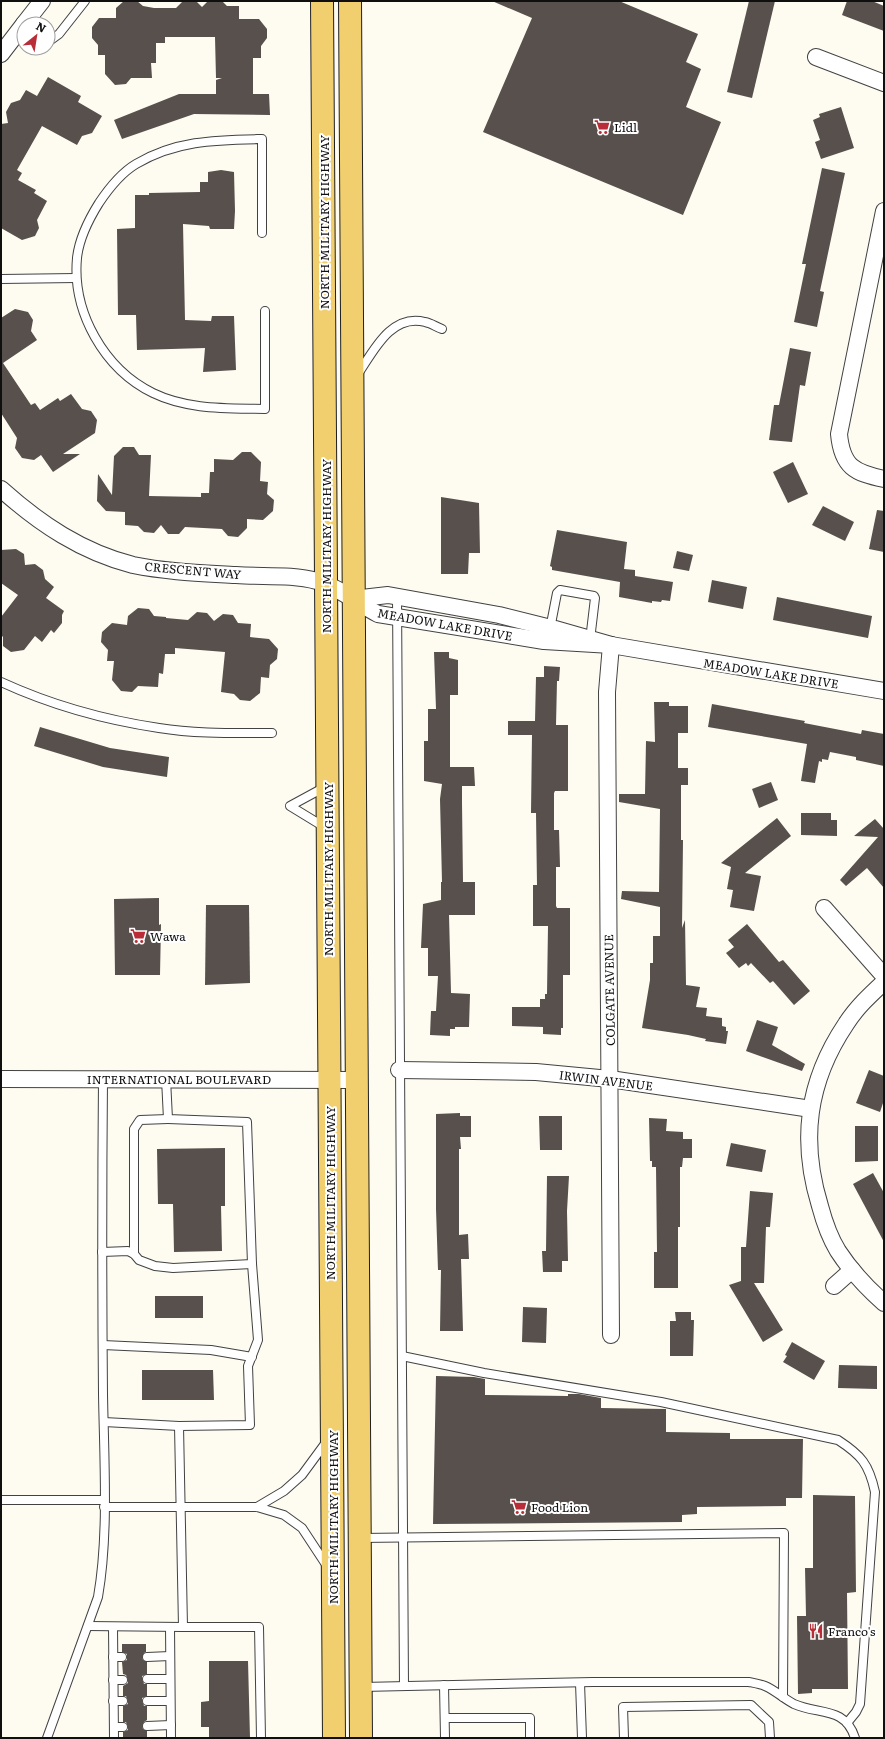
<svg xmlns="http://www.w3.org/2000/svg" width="885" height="1739" font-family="Literata,serif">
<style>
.building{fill:#57504c}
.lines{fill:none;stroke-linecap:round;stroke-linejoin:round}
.service-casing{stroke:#424242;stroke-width:10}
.minor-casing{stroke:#424242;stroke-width:18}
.primary-casing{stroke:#202020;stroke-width:24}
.service{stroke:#fff;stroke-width:8}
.minor{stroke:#fff;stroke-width:16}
.primary{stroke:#f1cf6e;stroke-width:22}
.labels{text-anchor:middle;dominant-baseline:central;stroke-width:4;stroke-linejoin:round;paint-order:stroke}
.poi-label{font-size:12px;fill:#0f0f0f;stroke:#fff;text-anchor:start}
.street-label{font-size:12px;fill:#0f0f0f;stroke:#fff}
</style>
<rect width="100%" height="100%" fill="#fefbf1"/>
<g class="building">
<polygon points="124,1 137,1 143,6 154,8 176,8 183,1 196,1 202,7 208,1 222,1 227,6 239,6 239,19 259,19 267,29 267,38 261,46 261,58 253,58 253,94 269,94 270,115 194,114 122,139 114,120 179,94 216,94 216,80 222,78 216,78 215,37 165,37 165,43 156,43 156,63 151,63 152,78 131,78 126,84 115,85 105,74 105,55 98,55 98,45 92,38 92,27 99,18 116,18 116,8"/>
<polygon points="492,1 619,1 698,34 686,62 701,69 686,107 721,122 683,215 483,132 532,18"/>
<polygon points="749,1 775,1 752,98 727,92"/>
<polygon points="847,1 872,1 884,6 884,31 842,15"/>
<polygon points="48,77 81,96 78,102 102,116 92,133 82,136 77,145 42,126 17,170 22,173 18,180 36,190 34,193 47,201 37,220 39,228 35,236 22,240 1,228 1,124 8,123 6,112 11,103 20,100 26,90 37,96"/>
<polygon points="841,107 854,148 821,159 815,142 820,140 813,120 820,117 819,114"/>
<polygon points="822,168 845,173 820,291 824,292 817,327 794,322 806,264 802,264"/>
<polygon points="221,170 234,172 235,211 234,229 210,229 209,226 183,224 185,320 211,321 212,316 234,316 236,370 203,372 205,348 137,350 136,315 118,315 117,229 135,228 135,195 149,195 149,193 200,192 200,182 208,182 208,172"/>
<polygon points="15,309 28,312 33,320 31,331 37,340 3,363 31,405 35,403 40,410 58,398 60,401 71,394 82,409 91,411 97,420 95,433 63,454 80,454 53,472 41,455 34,460 22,458 15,448 17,438 1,413 1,318"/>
<polygon points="790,348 811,352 805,386 800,385 792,442 769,440 774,405 779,405"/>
<polygon points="123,447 134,447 139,455 151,455 149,496 201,497 201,493 209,493 210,472 214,472 214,459 233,460 242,452 251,452 261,462 260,481 268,482 267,494 274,500 273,511 263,520 247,519 247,528 238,537 228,536 222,529 185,527 179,534 168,534 161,525 154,533 144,532 138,526 125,525 125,512 106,511 97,501 98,474 112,495 114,456"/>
<polygon points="793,462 808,494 788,503 773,472"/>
<polygon points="441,497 479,503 480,553 469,553 468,574 441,574"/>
<polygon points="823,506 854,522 845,541 812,525"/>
<polygon points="877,510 884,511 884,552 869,549"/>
<polygon points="557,530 627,542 624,569 635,570 635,576 673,582 670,601 662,600 661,602 652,601 652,603 619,597 620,582 552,570 552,567 550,566"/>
<polygon points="16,549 24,554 25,565 35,564 43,570 45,579 54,587 46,598 64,611 62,615 62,623 54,633 51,630 42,642 35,636 24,650 11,652 3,646 3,637 1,635 1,617 18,595 1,583 1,550"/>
<polygon points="677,551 693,555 689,571 673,568"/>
<polygon points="712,580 747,587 743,609 708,602"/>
<polygon points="777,597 872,616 868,638 773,620"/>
<polygon points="138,608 149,609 154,616 166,617 166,618 188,620 197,612 207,613 214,621 223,614 233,615 238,623 251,624 250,637 269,639 278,649 277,659 270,665 269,678 261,677 260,693 250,701 240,700 234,694 221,692 225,652 175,648 175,654 165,654 163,674 159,673 158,687 138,686 132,692 121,691 112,680 114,661 107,661 108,650 101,642 102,632 112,623 127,625 128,616"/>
<polygon points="434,652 449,652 449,658 458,660 458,695 450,695 450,767 474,767 475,786 462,786 462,803 463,882 475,882 475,915 449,915 451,993 470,994 469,1027 455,1027 455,1029 450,1029 450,1036 430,1035 431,1011 436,1011 438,976 428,976 428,948 421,948 423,904 441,900 441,882 442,882 440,799 442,784 424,781 424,741 428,741 428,709 436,709"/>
<polygon points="544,666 560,667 559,681 557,681 556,725 568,725 568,791 555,791 554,793 554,830 559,830 560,867 556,867 556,906 557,908 570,908 570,975 563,975 563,1028 561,1028 561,1035 543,1034 543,1027 512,1026 512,1007 540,1007 540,999 545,999 545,994 547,994 548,926 533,926 533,885 537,885 536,813 531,813 532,735 508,735 508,721 535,721 536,677 544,677"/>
<polygon points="654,702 669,702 669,706 688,706 688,733 678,733 678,768 688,768 688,785 681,785 681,840 683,840 682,928 685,920 686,985 700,987 696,1007 707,1008 706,1016 722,1018 722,1026 726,1027 726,1031 728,1031 726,1044 705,1041 706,1039 688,1035 642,1028 650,980 650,963 653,963 653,936 660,936 660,907 621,899 622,891 659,892 660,809 619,802 619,794 645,794 646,741 655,742"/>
<polygon points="712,704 805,721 804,723 861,734 862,730 884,734 884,766 856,760 856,757 830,752 828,760 822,759 822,762 819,761 815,783 801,781 807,744 708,727"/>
<polygon points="40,727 110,748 169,757 167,777 103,767 34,746"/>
<polygon points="771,782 778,800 759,808 752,789"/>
<polygon points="801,813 831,813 831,820 837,820 837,836 801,835"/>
<polygon points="777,818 791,836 745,873 761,876 754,911 730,907 733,890 727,889 731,867 721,863"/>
<polygon points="875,819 884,829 884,888 867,868 846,886 840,880 878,837 854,836"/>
<polygon points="159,898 159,925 161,924 160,975 115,975 114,899"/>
<polygon points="206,905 249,905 250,983 205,985"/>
<polygon points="747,924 779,962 783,960 810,991 794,1005 773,981 770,983 751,963 748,966 746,963 739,968 726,953 734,947 728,940"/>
<polygon points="757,1020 778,1027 772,1045 805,1064 802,1071 746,1051"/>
<polygon points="869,1070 884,1076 884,1100 880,1112 856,1103"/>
<polygon points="460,1113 460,1116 471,1116 471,1137 460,1137 461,1149 459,1149 459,1235 468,1234 469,1259 461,1259 463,1331 440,1331 441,1270 438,1270 436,1209 436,1114"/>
<polygon points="539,1116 562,1116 562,1150 540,1150"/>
<polygon points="649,1118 667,1119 666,1131 683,1132 683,1139 692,1139 692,1158 683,1158 682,1167 680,1167 680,1227 678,1227 678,1288 654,1288 654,1252 657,1252 656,1167 652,1167 652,1161 650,1161"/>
<polygon points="855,1126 878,1126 878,1161 855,1162"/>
<polygon points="731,1143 766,1150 762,1172 726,1166"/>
<polygon points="225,1148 225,1206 221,1206 222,1251 174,1252 173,1204 158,1204 157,1149"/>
<polygon points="873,1173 884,1193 884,1242 853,1184"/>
<polygon points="547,1176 569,1176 567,1211 568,1261 562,1261 562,1272 543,1272 542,1251 546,1251"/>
<polygon points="750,1191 773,1193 770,1227 766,1227 764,1283 754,1283 783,1330 763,1342 729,1285 741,1281 741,1247 746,1247"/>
<rect x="155" y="1296" width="48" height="22"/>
<polygon points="523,1307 547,1308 546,1343 522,1342"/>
<polygon points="675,1312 691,1312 691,1320 694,1320 693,1356 670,1356 670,1321 676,1321"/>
<polygon points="792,1342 825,1361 814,1380 783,1362 787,1356 785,1355"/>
<polygon points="839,1365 877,1366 877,1389 838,1388"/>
<polygon points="142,1370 213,1370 214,1400 142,1400"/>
<polygon points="436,1376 474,1377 485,1379 485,1395 568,1396 568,1394 579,1394 601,1398 601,1408 666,1409 666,1432 730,1433 730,1439 803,1439 802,1498 786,1498 786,1506 697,1507 697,1514 682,1515 682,1522 433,1524"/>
<polygon points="813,1495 855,1496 856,1592 847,1593 848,1689 812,1689 812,1693 798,1694 797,1616 806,1616 805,1568 813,1568"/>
<polygon points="122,1644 146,1644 146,1652 144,1653 142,1657 143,1660 147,1662 147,1674 142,1676 142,1679 144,1684 147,1684 147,1696 142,1698 142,1701 144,1706 147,1706 147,1720 144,1722 142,1726 143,1729 147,1731 147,1738 123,1738 123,1732 128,1730 128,1727 126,1722 123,1722 123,1706 128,1704 128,1701 126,1696 123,1696 123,1686 128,1683 128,1680 126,1675 123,1674 122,1662 127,1660 127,1654 122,1652"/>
<polygon points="209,1661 248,1661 250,1738 209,1738 209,1727 201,1727 201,1702 209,1701"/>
</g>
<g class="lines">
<defs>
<g id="service">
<polyline points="48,42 59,34 85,1"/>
<path d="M262,233V139C217,140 176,140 136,164C121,173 109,188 99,203C89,219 79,239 77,258C72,312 104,369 153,393C188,410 227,408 265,409V311"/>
<polyline points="1,279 76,278"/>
<path d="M358,374C373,352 391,313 425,322C431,323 436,327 442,329"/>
<polyline points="397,596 404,1686"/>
<polyline points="550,629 557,593 560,590 594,596 595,598 590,640"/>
<path d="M1,682C51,705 105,720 159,728C195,734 234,733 272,733"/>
<polyline points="325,787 290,806 326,828"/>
<polyline points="102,1252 128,1251 134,1254 139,1260 155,1266 173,1268 252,1264 247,1122 168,1119 166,1079"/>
<polyline points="134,1254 134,1129 140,1120 168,1119"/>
<polyline points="252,1264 258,1340 248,1366 250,1425 179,1426 183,1627 259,1627 261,1738"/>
<polyline points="103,1345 211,1350 252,1357"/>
<path d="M402,1356L484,1373L661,1402L838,1440C861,1455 869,1464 875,1492L860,1704L856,1712L847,1723"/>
<polyline points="104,1422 179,1426"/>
<polyline points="1,1500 104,1500"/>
<polyline points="104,1507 257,1507 284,1515 302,1528 327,1566"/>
<polyline points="257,1507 284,1491 302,1475 327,1441"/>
<polyline points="360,1538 784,1533 783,1697"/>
<polyline points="88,1626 183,1627"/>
<polyline points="113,1627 114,1738"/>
<polyline points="170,1627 171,1738"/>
<polyline points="113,1657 122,1657"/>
<polyline points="147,1657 170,1656"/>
<polyline points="147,1679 170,1679"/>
<polyline points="113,1680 123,1680"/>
<polyline points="580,1683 582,1738"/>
<polyline points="444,1685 445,1738"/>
<path d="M362,1687L593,1682H749C754,1683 760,1684 765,1686C775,1690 784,1699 794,1704C818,1715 845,1706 855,1738"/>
<polyline points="113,1701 123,1701"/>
<polyline points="147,1701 170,1701"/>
<polyline points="445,1718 530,1718 530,1738"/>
<polyline points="147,1726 171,1725"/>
<polyline points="114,1727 123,1727"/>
<path d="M47,1738L98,1597C109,1534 104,1459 103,1394C102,1289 102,1184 103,1079"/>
<polyline points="624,1738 623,1707 751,1705 769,1722 770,1738"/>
</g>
<g id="minor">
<polyline points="24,24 42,1"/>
<polyline points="1,54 24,24"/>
<polyline points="816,57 884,83"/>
<path d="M884,211L839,434C842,467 855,473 884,479"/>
<path d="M1,489C40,524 82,552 133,565C167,572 202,573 236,575C263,577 291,574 317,581C339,587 358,604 378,614L544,641L611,645"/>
<polyline points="353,599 388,595 499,615 555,629 611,645 884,691"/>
<polyline points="824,908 884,976"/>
<path d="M884,982C870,995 856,1008 846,1024C807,1082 800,1141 820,1206C824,1221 830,1238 838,1251C851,1271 866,1287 884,1303"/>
<polyline points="399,1070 536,1072 610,1079 811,1109"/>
<polyline points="1,1079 357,1080"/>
<polyline points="834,1286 852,1270"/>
<polyline points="611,1335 607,692 611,645"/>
</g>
<g id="primary">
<polyline points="322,1 334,1738"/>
<polyline points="350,1 361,1738"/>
</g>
</defs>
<use href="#service" class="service-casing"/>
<use href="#minor" class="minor-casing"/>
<use href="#primary" class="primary-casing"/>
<use href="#service" class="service"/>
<use href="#minor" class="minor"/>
<use href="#primary" class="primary"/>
</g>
<defs>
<symbol id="supermarket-bare" viewBox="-9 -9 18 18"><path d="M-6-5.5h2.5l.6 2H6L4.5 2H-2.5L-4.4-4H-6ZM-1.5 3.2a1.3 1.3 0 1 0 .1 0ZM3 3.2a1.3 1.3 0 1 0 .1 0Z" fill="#b82d37" stroke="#fff" stroke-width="2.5" paint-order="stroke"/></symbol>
<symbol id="restaurant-bare" viewBox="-9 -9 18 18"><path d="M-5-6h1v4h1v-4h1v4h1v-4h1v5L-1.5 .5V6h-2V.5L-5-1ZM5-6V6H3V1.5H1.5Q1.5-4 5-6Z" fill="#b82d37" stroke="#fff" stroke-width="2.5" paint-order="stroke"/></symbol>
</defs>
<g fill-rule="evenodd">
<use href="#supermarket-bare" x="591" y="116" width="22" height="22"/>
<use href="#supermarket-bare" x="127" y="925" width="22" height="22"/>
<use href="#supermarket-bare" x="508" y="1496" width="22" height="22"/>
<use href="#restaurant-bare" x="805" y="1620" width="22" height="22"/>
</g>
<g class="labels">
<g class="poi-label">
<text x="614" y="127">Lidl</text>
<text x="150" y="936">Wawa</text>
<text x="531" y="1507">Food Lion</text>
<text x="828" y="1631">Franco's</text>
</g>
<g class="street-label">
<text transform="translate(324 222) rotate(-90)">NORTH MILITARY HIGHWAY</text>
<text transform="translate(326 546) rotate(-90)">NORTH MILITARY HIGHWAY</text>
<text transform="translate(193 570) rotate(5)">CRESCENT WAY</text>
<text transform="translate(445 624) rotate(10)">MEADOW LAKE DRIVE</text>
<text transform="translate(771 673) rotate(9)">MEADOW LAKE DRIVE</text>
<text transform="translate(328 869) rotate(-90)">NORTH MILITARY HIGHWAY</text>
<text transform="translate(609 990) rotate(-91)">COLGATE AVENUE</text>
<text x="179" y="1079">INTERNATIONAL BOULEVARD</text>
<text transform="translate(606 1080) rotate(7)">IRWIN AVENUE</text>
<text transform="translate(330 1193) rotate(-90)">NORTH MILITARY HIGHWAY</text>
<text transform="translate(333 1517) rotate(-90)">NORTH MILITARY HIGHWAY</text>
</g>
</g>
<rect width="885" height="1739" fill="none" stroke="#0f0f0f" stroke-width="4"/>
<g transform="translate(36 36) rotate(30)"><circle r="19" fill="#ffffff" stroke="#9f9f9f"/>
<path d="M0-3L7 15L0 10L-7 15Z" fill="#b82d37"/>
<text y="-6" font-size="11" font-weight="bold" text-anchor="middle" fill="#0f0f0f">N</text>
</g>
</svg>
